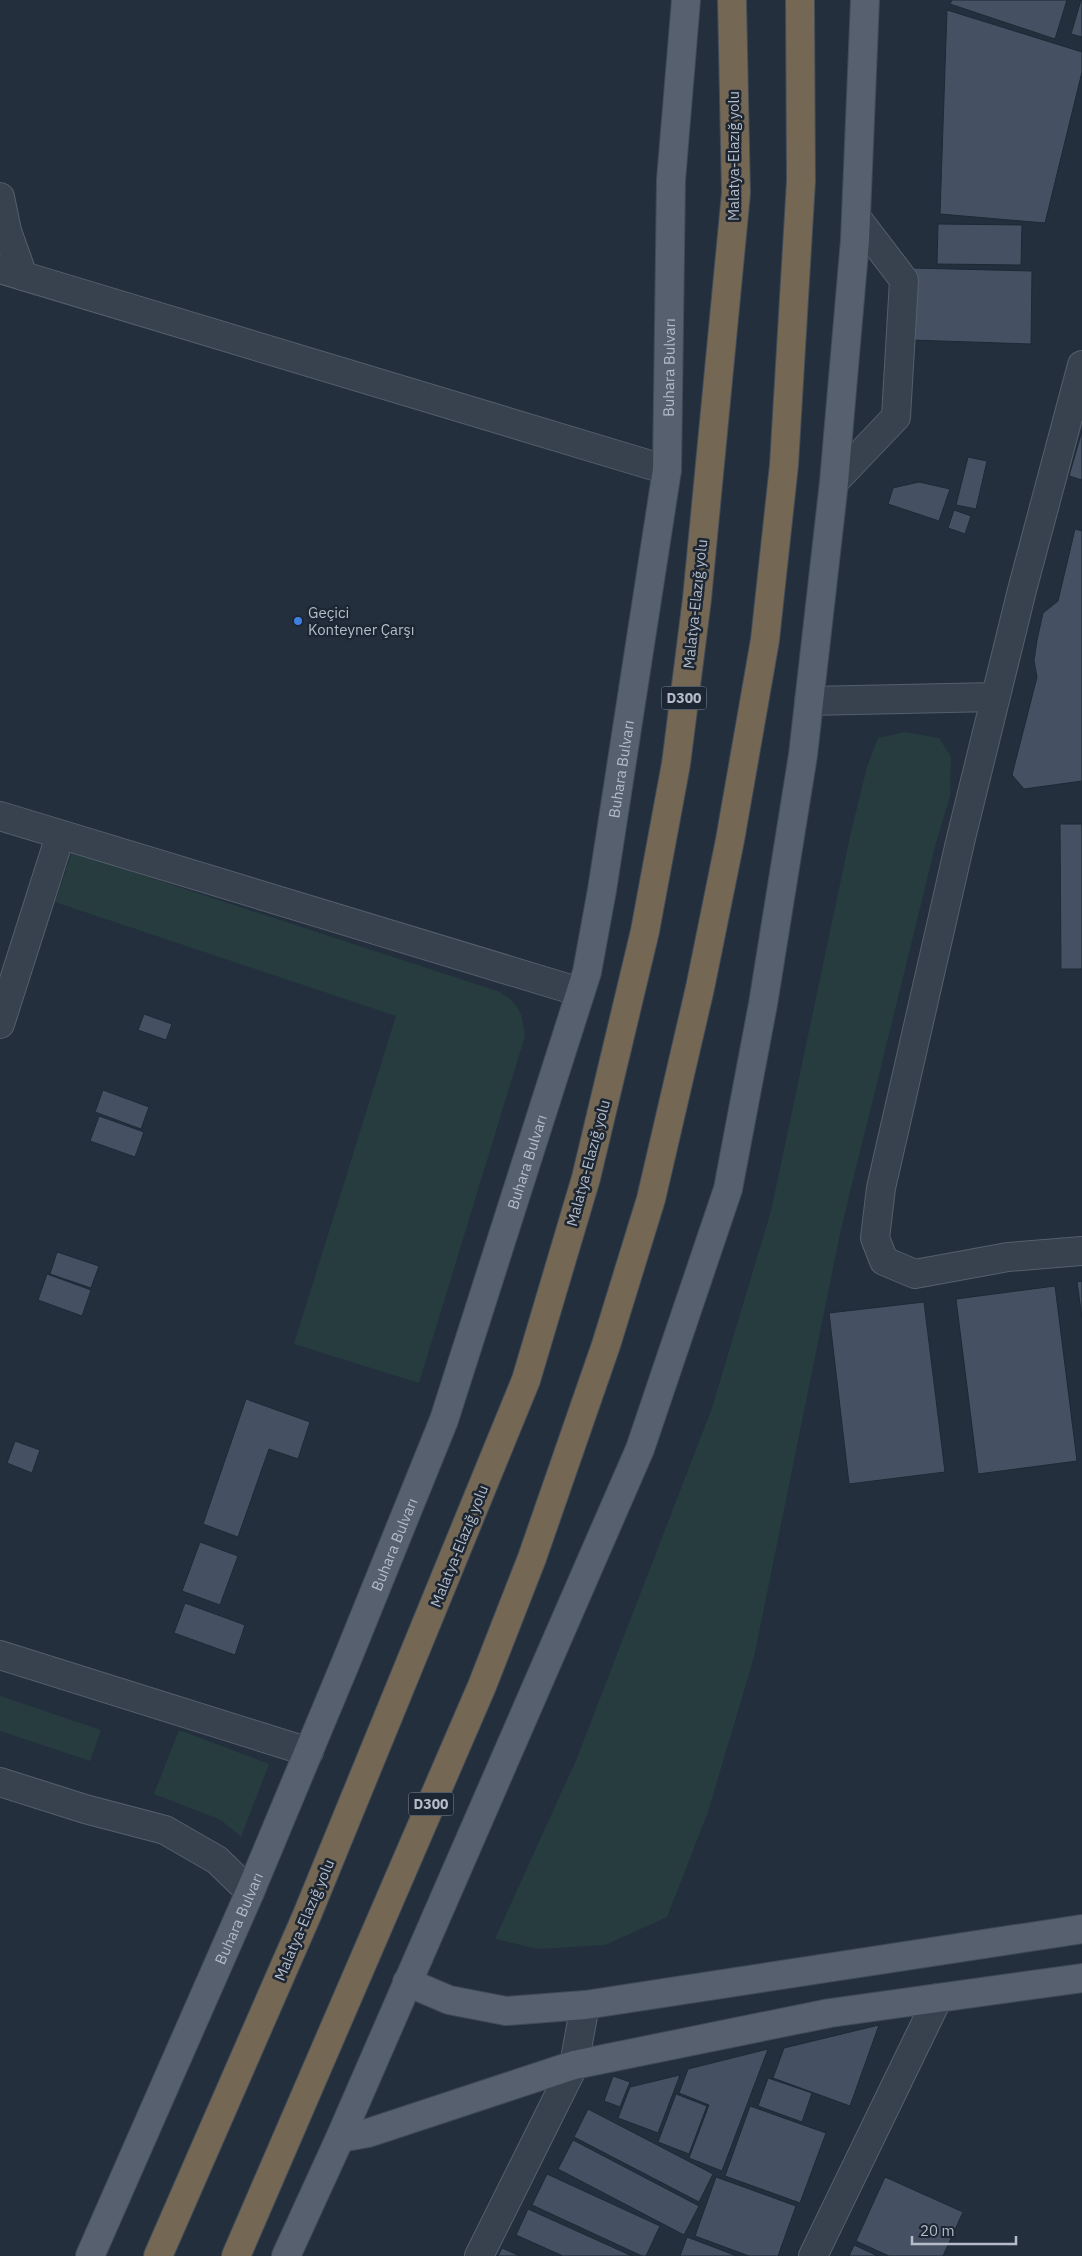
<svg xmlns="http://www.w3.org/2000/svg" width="1082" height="2256" font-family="'IBM Plex Sans',sans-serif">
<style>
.green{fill:#263c3f}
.building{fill:#455162;stroke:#1f2835}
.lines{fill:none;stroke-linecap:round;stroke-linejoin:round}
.minor-casing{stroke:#565f6c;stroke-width:30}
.major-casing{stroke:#414a57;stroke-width:30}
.highway-casing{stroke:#434c59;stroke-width:30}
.minor{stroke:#38414e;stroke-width:28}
.major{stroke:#56606e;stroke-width:28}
.highway{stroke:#746855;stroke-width:28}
.shop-dot{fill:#3f7fe0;stroke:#1d2633;stroke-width:2}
.labels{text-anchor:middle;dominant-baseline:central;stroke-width:5;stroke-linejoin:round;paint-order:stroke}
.shield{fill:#1d2633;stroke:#878f9c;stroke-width:1}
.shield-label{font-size:14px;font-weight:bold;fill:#b4bcc9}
.street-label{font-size:15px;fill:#b4bcc9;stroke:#1d2633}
.poi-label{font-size:15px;fill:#b4bcc9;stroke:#1d2633;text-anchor:start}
</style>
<rect width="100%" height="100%" fill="#242f3e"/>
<g class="green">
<polygon points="905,732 939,738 951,757 950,796 936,843 841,1229 754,1657 708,1812 667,1917 605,1945 538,1949 495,1939 577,1758 712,1408 771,1211 851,832 867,767 878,738"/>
<path d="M72,852L500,992C520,1005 522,1012 525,1036L419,1383L294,1344L396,1016L55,902Z"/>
<polygon points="0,1696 101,1730 90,1761 0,1731"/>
<polygon points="179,1730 269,1764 241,1837 221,1820 154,1794"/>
</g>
<g class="building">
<polygon points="952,0 1067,0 1055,39 950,4"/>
<polygon points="1081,0 1082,0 1082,37 1071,34"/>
<polygon points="947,10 1082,52 1082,72 1045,223 940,214"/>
<polygon points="938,224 1022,225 1021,265 937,264"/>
<polygon points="912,268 1032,271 1031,344 910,340"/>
<polygon points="1082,431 1082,480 1069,476"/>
<polygon points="968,457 987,461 976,509 956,505"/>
<polygon points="919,482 950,489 939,521 888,504 893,488"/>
<polygon points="954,510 971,516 965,534 948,528"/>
<polygon points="1075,529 1082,531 1082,781 1024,789 1012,775 1037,677 1034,661 1037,640 1043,613 1058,601"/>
<polygon points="1060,824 1082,824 1082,969 1061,969"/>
<polygon points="144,1014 172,1024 166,1040 138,1030"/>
<polygon points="103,1090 149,1107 141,1129 95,1112"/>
<polygon points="99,1116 144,1132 135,1157 90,1141"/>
<polygon points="57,1252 99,1266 91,1288 50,1274"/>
<polygon points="47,1274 91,1290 82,1316 38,1300"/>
<polygon points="1082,1281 1082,1318 1077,1282"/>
<polygon points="1055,1286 1077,1461 978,1474 956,1299"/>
<polygon points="924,1302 945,1472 849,1484 829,1313"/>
<polygon points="246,1399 310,1422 298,1459 269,1449 238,1537 203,1524"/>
<polygon points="15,1441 40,1450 32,1473 7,1463"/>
<polygon points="200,1542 238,1556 220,1605 182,1591"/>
<polygon points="185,1603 245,1625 235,1655 174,1633"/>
<polygon points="879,2025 850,2106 773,2078 784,2048"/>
<polygon points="768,2049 722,2171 689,2158 709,2105 679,2093 688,2069"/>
<polygon points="680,2075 658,2133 618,2118 630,2087"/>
<polygon points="613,2076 630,2082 620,2107 604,2101"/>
<polygon points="768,2078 812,2093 802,2122 758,2106"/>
<polygon points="676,2094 707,2106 689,2154 658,2142"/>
<polygon points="750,2106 826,2133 800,2203 725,2176"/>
<polygon points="588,2109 713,2174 699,2202 574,2137"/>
<polygon points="573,2140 699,2206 684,2235 558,2169"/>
<polygon points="547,2174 660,2226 646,2256 642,2256 532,2205"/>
<polygon points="716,2177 796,2206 778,2256 749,2256 695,2236"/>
<polygon points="885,2177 963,2212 943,2256 889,2256 856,2241"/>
<polygon points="528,2209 632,2256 563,2256 516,2235"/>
<polygon points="687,2237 737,2256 680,2256"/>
<polygon points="854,2245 878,2256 849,2256"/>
<polygon points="502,2248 520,2256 498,2256"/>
</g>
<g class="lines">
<defs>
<g id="minor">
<polyline points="0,197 7,231 23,276"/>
<polyline points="0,269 667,470"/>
<polyline points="1082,365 1022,590 961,838 881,1188 875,1238 884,1261 915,1274 1008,1257 1082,1251"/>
<polyline points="834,482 896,417 904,280 856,217"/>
<polyline points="809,701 995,697"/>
<polyline points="0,816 580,992"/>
<polyline points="0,1024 60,836"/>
<polyline points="0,1655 309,1752"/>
<polyline points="0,1782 85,1809 165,1830 217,1860 250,1892"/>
<polyline points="479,2256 574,2065 585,2005"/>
<polyline points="813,2256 938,1998"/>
</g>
<g id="major">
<polyline points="407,1982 449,2000 506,2011 585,2005 1082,1929"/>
<polyline points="340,2138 368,2133 574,2065 830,2013 1082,1978"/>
<path id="s1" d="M90,2256L250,1892L346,1662L444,1420L587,972L602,890L667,470L671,180L686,0"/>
<polyline points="286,2256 340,2138 640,1449 728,1189 763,1004 803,755 834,482 855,240 865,0"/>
</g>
<g id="highway">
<polyline points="158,2256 307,1915 526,1380 586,1178 645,931 676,764 697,599 736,193 732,0"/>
<polyline points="236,2256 482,1686 532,1558 606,1345 651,1199 700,988 730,840 765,640 784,465 801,181 800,0"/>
</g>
</defs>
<use href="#minor" class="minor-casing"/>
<use href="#major" class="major-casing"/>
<use href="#highway" class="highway-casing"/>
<use href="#minor" class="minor"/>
<use href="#major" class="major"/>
<use href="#highway" class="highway"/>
</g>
<circle class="shop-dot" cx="298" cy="621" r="5"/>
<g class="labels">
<g class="shield">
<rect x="661.5" y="686.5" width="45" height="23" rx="4"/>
<rect x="408.5" y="1792.5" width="45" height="23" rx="4"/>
</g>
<g class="shield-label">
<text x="684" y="698">D300</text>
<text x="431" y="1804">D300</text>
</g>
<g class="street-label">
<text transform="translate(733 156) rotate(-90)">Malatya-Elazığ yolu</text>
<text stroke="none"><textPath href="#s1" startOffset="1989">Buhara Bulvarı</textPath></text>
<text transform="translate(695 604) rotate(-84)">Malatya-Elazığ yolu</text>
<text stroke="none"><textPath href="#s1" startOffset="1584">Buhara Bulvarı</textPath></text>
<text stroke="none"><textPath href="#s1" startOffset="1179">Buhara Bulvarı</textPath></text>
<text transform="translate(588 1163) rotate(-75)">Malatya-Elazığ yolu</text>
<text stroke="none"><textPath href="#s1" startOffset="774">Buhara Bulvarı</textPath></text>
<text transform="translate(459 1546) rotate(-68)">Malatya-Elazığ yolu</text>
<text stroke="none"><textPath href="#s1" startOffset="369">Buhara Bulvarı</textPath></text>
<text transform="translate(304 1920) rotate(-67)">Malatya-Elazığ yolu</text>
</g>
<g class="poi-label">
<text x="308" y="612">Geçici<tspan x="308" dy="17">Konteyner Çarşı</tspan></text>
</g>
</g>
<path d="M912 2236v8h104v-8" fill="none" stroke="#b4bcc9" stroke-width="2.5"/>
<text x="920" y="2236" font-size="15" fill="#b4bcc9" stroke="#1d2633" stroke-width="4" paint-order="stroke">20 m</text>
</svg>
